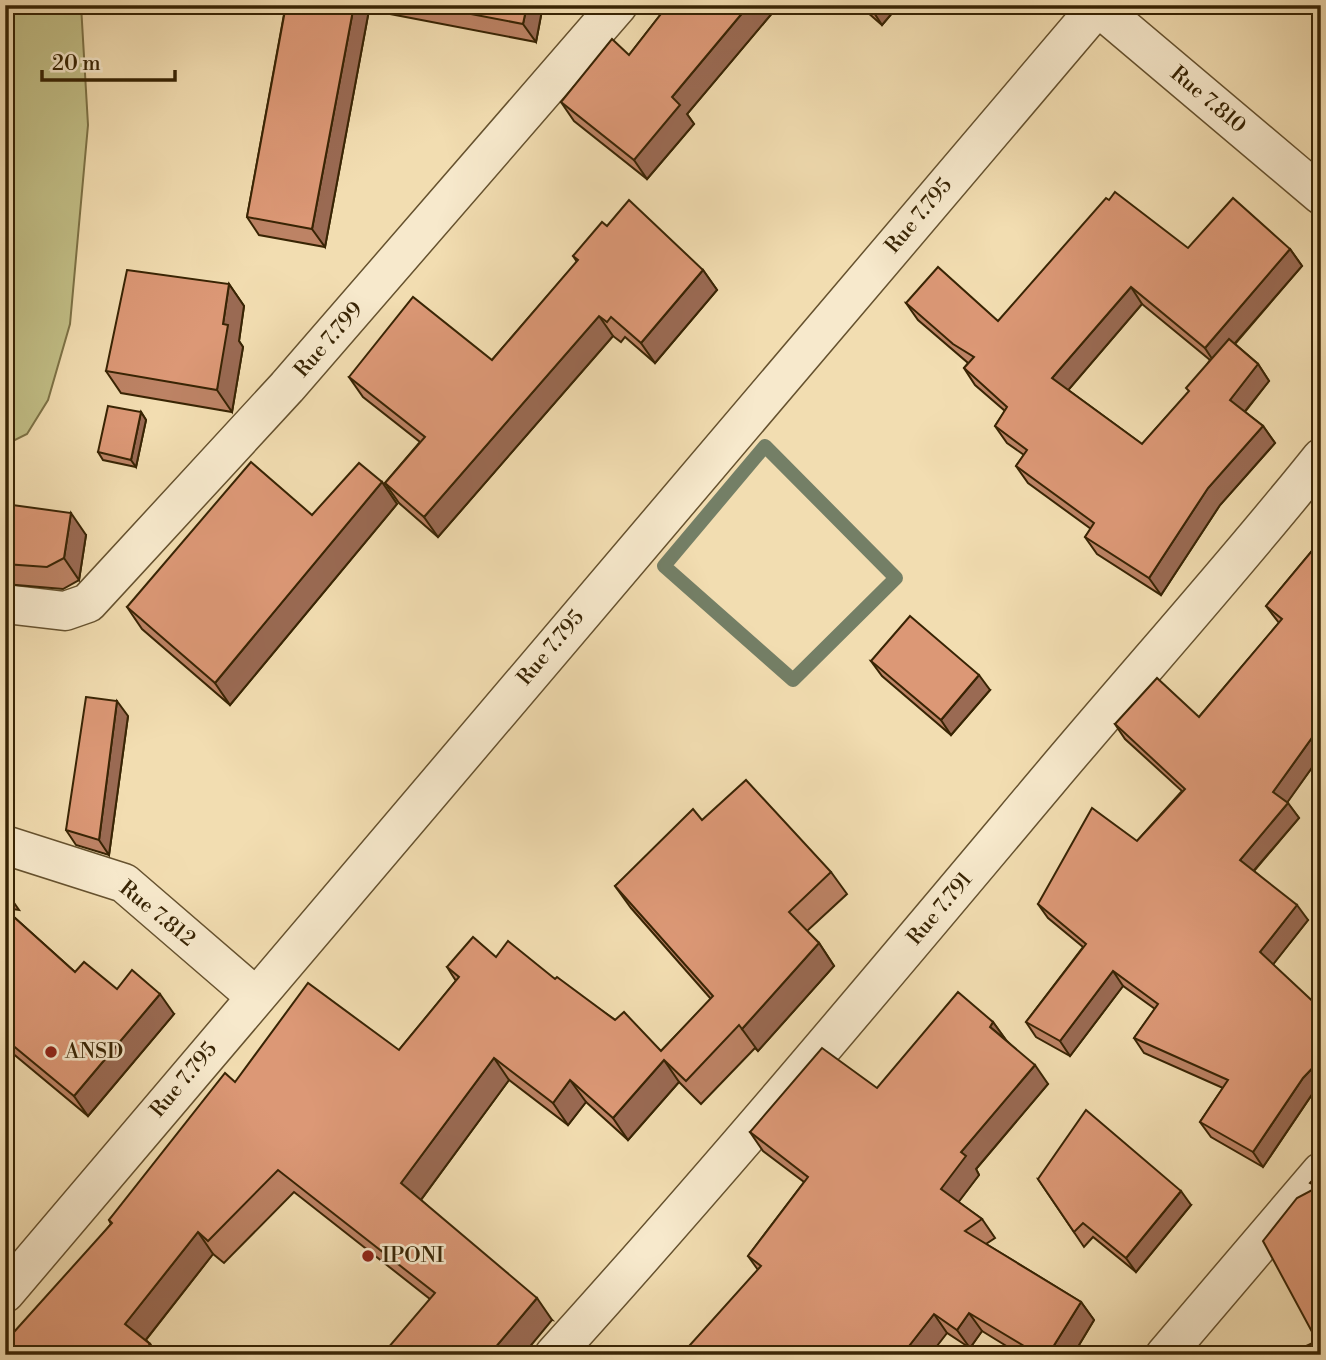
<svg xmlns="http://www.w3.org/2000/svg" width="1326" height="1360" font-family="'Libre Bodoni',serif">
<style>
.green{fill:#c2bf87;stroke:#7d7246;stroke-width:2}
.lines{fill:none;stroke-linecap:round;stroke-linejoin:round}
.stream{stroke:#747f66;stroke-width:14}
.minor-casing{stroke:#66522f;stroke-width:41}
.minor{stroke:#f7e9cc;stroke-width:38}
.wall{fill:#bd8365;stroke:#382404;stroke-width:2;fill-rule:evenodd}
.shaded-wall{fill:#9a6a53;stroke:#382404;stroke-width:2}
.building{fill:#dc9876;stroke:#382404;stroke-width:2}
.poi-dot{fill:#8f2418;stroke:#f7e9cc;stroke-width:2.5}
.labels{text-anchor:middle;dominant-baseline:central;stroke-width:5;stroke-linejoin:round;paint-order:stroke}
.street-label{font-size:21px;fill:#382404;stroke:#f7e9cc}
.poi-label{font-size:21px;fill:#382404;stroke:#f7e9cc;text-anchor:start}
</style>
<rect width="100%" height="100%" fill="#f2ddb1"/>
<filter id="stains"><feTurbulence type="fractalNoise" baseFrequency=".00286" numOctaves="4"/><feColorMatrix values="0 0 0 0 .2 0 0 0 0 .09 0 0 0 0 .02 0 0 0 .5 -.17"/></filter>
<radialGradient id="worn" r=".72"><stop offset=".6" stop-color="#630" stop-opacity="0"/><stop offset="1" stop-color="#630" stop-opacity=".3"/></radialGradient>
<polygon class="green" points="5,5 81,5 88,125 70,324 48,400 27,434 5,445"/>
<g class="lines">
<polygon class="stream" points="765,446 896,578 793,680 664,566"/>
<defs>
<g id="minor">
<polyline points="1096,5 1321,195"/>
<polyline points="5,604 65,611 88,603 287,387 618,5"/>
<polyline points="5,845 124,883 255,996"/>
<polyline points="5,1293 1099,5"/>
<path d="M554,1355C724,1167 886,973 1049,779C1139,672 1233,568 1321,458"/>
<polyline points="1165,1355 1321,1172"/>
</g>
</defs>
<use href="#minor" class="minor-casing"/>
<use href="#minor" class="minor"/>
</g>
<g class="wall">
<polygon points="180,5 543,5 536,42 369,10 325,247 259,235 247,217 285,9 182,7"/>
<polygon points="668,5 779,5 687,114 694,124 647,179 574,121 561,102 629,55"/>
<polygon points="859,5 899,5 882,25"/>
<polygon points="607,226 703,270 717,290 655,363 625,337 621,342 613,336 438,537 399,503 385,483 420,442 363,397 349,377 492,360 577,262 573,256"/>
<path d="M1188,248L1290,249L1302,266L1235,344L1258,364L1269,381L1245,412L1263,426L1275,443L1220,505L1161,595L1097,554L1085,537L1091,529L1028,483L1016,466L1024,455L1007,443L995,426L1005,411L975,385L964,368L968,363L918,320L906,303L998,321ZM1142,304L1210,360L1189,392L1142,444L1068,390Z"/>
<polygon points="229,284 244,306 239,341 243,347 232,412 121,393 106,371"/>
<polygon points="141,412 146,420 136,467 103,460 98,452"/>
<polygon points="382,482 397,504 230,705 142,629 127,607 312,515"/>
<polygon points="5,504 86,535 79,580 63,589 5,584"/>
<polygon points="1321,540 1321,755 1287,802 1299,818 1254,871 1308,920 1273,964 1313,1093 1263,1167 1211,1137 1200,1122 1223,1088 1144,1053 1134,1038 1155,1009 1123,986 1070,1056 1036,1037 1026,1022 1083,947 1048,918 1038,904 1137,841 1182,791 1125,739 1115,724 1199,717 1279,623 1266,606"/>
<polygon points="871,661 990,690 951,735 882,676"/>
<polygon points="128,716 109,855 76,845 66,830"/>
<polygon points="702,820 831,872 847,894 807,931 819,943 834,966 758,1051 755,1048 701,1104 679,1082 628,1140 586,1102 568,1125 509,1080 421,1200 552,1320 430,1299 294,1192 224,1263 213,1254 146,1340 150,1344 158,1355 5,1355 111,1224 109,1220 235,1082 399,1050 456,981 447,967 496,957 555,979 661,1051 711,999 631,908 615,886"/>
<polygon points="5,890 19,910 5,908"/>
<polygon points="5,909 75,972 174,1014 88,1116 5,1047"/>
<polygon points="993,1022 1006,1040 1048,1084 976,1169 979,1175 958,1202 982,1219 995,1238 986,1244 1081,1302 1094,1320 1073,1355 1021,1355 982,1331 970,1348 947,1333 758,1270 748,1256 804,1182 763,1151 750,1132 877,1088"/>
<polygon points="1038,1179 1191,1205 1136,1272 1093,1237 1084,1247"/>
</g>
<g class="shaded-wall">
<polygon points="354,5 365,5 369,10 325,247 312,229"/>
<polygon points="527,5 543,5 536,42 523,24"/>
<polygon points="749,5 779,5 687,114 694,124 647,179 634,160 672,97"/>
<polygon points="869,5 899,5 882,25"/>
<polygon points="1290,249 1302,266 1216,365 1205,348"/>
<polygon points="703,270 717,290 655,363 641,343"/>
<polygon points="229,284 244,306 239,341 243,347 232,412 217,390 223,324"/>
<polygon points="1131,287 1142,304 1064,395 1052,378"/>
<polygon points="599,316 613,336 438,537 424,517"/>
<polygon points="1258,364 1269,381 1241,416 1230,400"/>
<polygon points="141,412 146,420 136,467 131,460"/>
<polygon points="1263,426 1275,443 1220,505 1161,595 1149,578 1208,488"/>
<polygon points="382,482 397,504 230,705 215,683"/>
<polygon points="71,513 86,535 79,580 64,558"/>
<polygon points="979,675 990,690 951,735 941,720"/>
<polygon points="117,701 128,716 109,855 99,840"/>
<polygon points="1314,735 1321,745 1321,755 1284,807 1273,792"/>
<polygon points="1288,803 1299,818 1250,875 1240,860"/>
<polygon points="1297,905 1308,920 1271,967 1260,952"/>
<polygon points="819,943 834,966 758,1051 742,1029"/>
<polygon points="1113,971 1123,986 1070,1056 1060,1041"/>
<polygon points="160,994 174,1014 88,1116 74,1096"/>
<polygon points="993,1022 1006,1040 990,1027"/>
<polygon points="494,1058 509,1080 417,1205 401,1183"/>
<polygon points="1321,1059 1321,1085 1313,1093 1263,1167 1253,1152 1303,1078"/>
<polygon points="664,1060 679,1082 628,1140 613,1118"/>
<polygon points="1035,1065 1048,1084 976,1169 979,1175 954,1208 941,1189 961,1152"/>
<polygon points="570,1080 586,1102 568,1125 553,1103"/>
<polygon points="1181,1191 1191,1205 1136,1272 1126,1258"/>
<polygon points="198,1232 213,1254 140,1347 125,1324"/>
<polygon points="537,1298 552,1320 523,1355 489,1355"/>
<polygon points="1081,1302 1094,1320 1073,1355 1048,1355"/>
<polygon points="969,1313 982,1331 970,1348 957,1330"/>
<polygon points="934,1314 947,1333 930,1355 902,1355"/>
<polygon points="150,1344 158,1355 141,1355"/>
</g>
<g class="building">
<polygon points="286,5 354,5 312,229 247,217"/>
<polygon points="424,5 527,5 523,24"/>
<polygon points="668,5 749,5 672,97 680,105 634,160 561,102 612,39 629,55"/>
<polygon points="1115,192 1188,248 1233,198 1290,249 1205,348 1131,287 1052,378 1142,444 1189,391 1186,388 1229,339 1258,364 1230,400 1263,426 1208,488 1149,578 1085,537 1094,523 1016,466 1027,450 995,426 1007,407 964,368 974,357 953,344 906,303 938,267 998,321 1106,198 1109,200"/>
<polygon points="629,200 703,270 641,343 611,317 607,322 599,316 424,517 385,483 425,437 349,377 413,297 492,360 578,260 573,256 602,222 607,226"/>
<polygon points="127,270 229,284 223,324 228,325 217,390 106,371"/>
<polygon points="108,406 141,412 131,460 98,452"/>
<polygon points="251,462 312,515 359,463 382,482 215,683 127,607"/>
<polygon points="5,504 71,513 64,558 47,567 5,564"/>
<polygon points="1321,540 1321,657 1319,659 1321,661 1321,740 1314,735 1273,792 1288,803 1240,860 1297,905 1260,952 1321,1009 1321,1059 1303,1078 1253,1152 1200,1122 1228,1080 1134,1038 1158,1004 1113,971 1060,1041 1026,1022 1086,944 1038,904 1092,808 1137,841 1185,789 1115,724 1157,678 1199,717 1282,619 1266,606"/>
<polygon points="910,616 979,675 941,720 871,661"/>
<polygon points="86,697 117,701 99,840 66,830"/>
<polygon points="746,780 831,872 789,912 819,943 742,1029 739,1025 686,1081 664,1060 613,1118 570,1080 553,1103 494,1058 401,1183 537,1298 489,1355 382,1355 435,1293 278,1170 208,1241 198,1232 125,1324 150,1344 141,1355 5,1355 5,1342 112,1223 109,1220 225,1073 235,1082 308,983 399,1050 459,977 447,967 473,937 496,957 508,941 555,979 557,977 615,1020 624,1012 661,1051 713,996 615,886 693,809 702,820"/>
<polygon points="1321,902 1321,911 1316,908"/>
<polygon points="5,909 75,972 84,962 117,989 132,970 160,994 74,1096 5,1039"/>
<polygon points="958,992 993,1022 990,1027 1035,1065 961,1152 966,1156 941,1189 982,1219 965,1231 1081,1302 1048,1355 1039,1355 969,1313 957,1330 934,1314 902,1355 681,1355 761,1266 748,1256 808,1177 750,1132 822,1048 877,1088"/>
<polygon points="1086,1110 1181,1191 1126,1258 1083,1223 1074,1232 1038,1179"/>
<polygon points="1321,1171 1321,1355 1287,1355 1317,1341 1263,1241 1297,1198 1318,1187 1310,1183"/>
</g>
<g class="poi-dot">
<circle cx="51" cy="1052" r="7"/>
<circle cx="368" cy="1256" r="7"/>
</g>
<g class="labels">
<g class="street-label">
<text transform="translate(1208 100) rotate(40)">Rue 7.810</text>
<text transform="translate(919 216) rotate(-50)">Rue 7.795</text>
<text transform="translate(329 340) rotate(-49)">Rue 7.799</text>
<text transform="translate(551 648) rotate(-50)">Rue 7.795</text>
<text transform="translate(940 909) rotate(-50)">Rue 7.791</text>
<text transform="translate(157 914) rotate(39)">Rue 7.812</text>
<text transform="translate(184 1080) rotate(-50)">Rue 7.795</text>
</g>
<g class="poi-label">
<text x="65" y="1052">ANSD</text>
<text x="382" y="1256">IPONI</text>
</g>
</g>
<rect width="1326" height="1360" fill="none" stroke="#f2ddb1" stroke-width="28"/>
<rect x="7" y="7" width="1312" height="1346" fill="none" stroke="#382404" stroke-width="3.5"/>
<rect x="14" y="14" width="1298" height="1332" fill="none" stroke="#382404" stroke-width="2"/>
<path d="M42 70v10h133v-10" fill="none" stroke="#382404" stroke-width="3.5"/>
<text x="52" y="70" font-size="21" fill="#382404" stroke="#f7e9cc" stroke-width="5" paint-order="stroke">20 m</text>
<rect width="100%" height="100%" filter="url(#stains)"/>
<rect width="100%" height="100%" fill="url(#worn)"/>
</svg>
